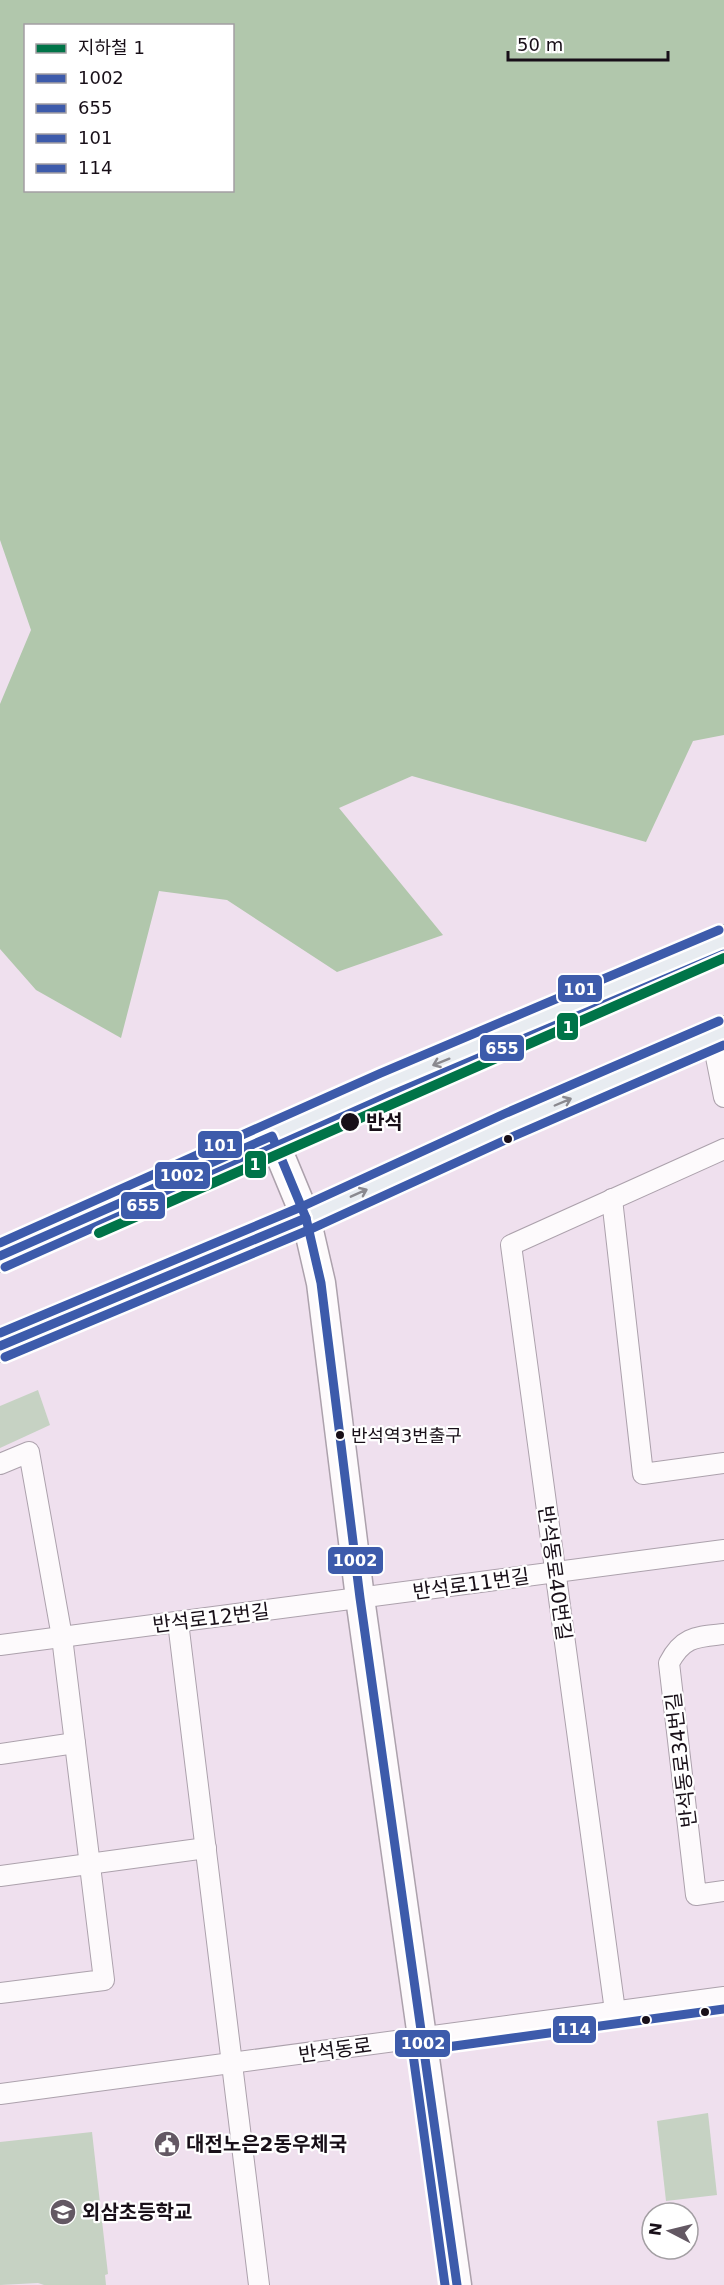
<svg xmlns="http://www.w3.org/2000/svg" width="724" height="2285" font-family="'DejaVu Sans','Noto Sans KR',sans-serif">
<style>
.green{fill:#c6d2c3}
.forest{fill:#b1c7ac;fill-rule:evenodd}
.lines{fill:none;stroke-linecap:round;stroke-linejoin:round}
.street-casing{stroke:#aca1ac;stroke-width:22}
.secondary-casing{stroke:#aca1ac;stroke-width:31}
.primary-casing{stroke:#a7aab6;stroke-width:34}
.street{stroke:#fdfafc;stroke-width:20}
.secondary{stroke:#fdfafc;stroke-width:28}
.primary{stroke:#e8ecf1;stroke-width:32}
.bus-1-casing{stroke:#fff;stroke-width:14}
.bus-2-casing{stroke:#fff;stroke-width:14}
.bus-3-casing{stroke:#fff;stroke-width:14}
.bus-4-casing{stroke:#fff;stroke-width:14}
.bus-1{stroke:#3d5bab;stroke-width:9}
.bus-2{stroke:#3d5bab;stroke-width:9}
.bus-3{stroke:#3d5bab;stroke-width:9}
.bus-4{stroke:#3d5bab;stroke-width:9}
.metro-1-casing{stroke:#fff;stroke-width:15}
.metro-1{stroke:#007448;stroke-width:10}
.oneway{stroke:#8a898f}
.stop-dot{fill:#180f18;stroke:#fff;stroke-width:2}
.labels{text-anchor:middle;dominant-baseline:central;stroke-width:4.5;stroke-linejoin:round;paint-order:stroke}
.bus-label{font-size:18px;fill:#180f18;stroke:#fff;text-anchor:start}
.stop-label{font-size:20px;font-weight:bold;fill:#180f18;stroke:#fff;text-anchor:start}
.street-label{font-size:20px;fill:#180f18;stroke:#fff}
.poi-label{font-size:20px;font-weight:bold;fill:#180f18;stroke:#fff;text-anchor:start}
.line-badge{stroke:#fff;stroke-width:2}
.badge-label{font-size:16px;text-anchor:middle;font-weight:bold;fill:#fff}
</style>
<rect width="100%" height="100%" fill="#efe0ee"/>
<g class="green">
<polygon points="38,1390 50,1425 0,1448 0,1406"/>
<polygon points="708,2113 717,2195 666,2201 657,2121"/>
<polygon points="92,2132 108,2274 105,2275 106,2285 44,2285 38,2283 0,2285 0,2142"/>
</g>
<path class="forest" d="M0,0H724V735L693,741L646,842L412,776L339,808L443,935L337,972L227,900L159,891L121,1038L36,990L0,949V704L31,630L0,540ZM26,26H232V190H26Z"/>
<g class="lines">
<defs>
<g id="street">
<polyline points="712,1037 724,1097"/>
<polyline points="612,1199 643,1474 724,1463"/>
<polyline points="0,1464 29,1452 62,1637 104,1980 0,1993"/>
<polyline points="178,1622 259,2285"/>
<path d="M724,1634C697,1637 683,1636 669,1663L696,1895L724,1891"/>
<polyline points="0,1645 724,1550"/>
<polyline points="0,1754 75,1743"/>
<polyline points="0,1876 206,1848"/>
<polyline points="615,2011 511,1245 724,1149"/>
<polyline points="0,2094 724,1997"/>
</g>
<polyline id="secondary" points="272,1136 306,1218 321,1283 360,1598 457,2285"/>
<g id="primary">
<path d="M0,1256C129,1201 257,1141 386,1084C498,1035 612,991 724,941"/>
<polyline points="0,1346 306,1218 509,1125 724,1032"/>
</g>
</defs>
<use href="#street" class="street-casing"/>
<use href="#secondary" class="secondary-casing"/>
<use href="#primary" class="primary-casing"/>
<use href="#street" class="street"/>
<use href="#secondary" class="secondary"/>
<use href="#primary" class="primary"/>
<defs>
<g id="bus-1">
<polyline points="0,1256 272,1136 306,1218 321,1283 360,1598 457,2285"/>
<polyline points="0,1346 306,1218"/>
</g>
<g id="bus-2">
<polyline points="5,1267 391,1095 724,954"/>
<polyline points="5,1357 311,1229 514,1136 724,1045"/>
</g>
<g id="bus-3">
<polyline points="0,1243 381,1073 719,930"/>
<polyline points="0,1333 301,1207 504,1114 719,1021"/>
</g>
<g id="bus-4">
<polyline points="411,2040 445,2285"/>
<polyline points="425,2050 724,2009"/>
</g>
</defs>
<use href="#bus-1" class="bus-1-casing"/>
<use href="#bus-2" class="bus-2-casing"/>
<use href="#bus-3" class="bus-3-casing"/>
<use href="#bus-4" class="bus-4-casing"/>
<use href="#bus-1" class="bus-1"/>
<use href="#bus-2" class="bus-2"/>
<use href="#bus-3" class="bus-3"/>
<use href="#bus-4" class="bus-4"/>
<defs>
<polyline id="metro-1" points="99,1233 724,958"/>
</defs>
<use href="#metro-1" class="metro-1-casing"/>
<use href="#metro-1" class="metro-1"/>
</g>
<defs><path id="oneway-shaft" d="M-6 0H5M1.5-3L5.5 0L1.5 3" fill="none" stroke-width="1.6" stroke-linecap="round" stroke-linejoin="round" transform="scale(1.5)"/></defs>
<g class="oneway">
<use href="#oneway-shaft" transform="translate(441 1062) rotate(158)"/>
<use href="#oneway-shaft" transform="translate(563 1102) rotate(-23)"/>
<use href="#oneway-shaft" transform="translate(359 1193) rotate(-24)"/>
</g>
<defs>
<symbol id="civic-disc" viewBox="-11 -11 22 22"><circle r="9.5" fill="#635863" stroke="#fff"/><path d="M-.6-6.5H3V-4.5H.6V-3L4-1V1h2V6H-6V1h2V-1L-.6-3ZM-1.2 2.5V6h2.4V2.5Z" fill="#fff"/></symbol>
<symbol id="school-disc" viewBox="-11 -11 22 22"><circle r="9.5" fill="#635863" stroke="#fff"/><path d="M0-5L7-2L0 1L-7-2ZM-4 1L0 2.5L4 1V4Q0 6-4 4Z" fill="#fff"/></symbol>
</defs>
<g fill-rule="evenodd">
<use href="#civic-disc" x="152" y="2129" width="30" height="30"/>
<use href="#school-disc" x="48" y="2197" width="30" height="30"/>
</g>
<g class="stop-dot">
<circle cx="350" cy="1122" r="10"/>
<circle cx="508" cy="1139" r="5"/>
<circle cx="340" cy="1435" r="5"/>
<circle cx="705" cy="2012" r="5"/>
<circle cx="646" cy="2020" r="5"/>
</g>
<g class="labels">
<g class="bus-label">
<text x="351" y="1435">반석역3번출구</text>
</g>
<g class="stop-label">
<text x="366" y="1122">반석</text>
</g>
<g class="street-label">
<text transform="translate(555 1573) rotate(82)">반석동로40번길</text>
<text transform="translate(471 1584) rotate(-8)">반석로11번길</text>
<text transform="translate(211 1618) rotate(-7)">반석로12번길</text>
<text transform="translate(681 1760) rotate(-97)">반석동로34번길</text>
<text transform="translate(335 2050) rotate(-8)">반석동로</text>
</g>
<g class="poi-label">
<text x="186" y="2144">대전노은2동우체국</text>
<text x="82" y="2212">외삼초등학교</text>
</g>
</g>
<g class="line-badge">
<rect x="557" y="974" width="46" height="29" rx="6" fill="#3d5bab"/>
<rect x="556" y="1012" width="23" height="29" rx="6" fill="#007448"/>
<rect x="479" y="1034" width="46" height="28" rx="6" fill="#3d5bab"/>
<rect x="197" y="1130" width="46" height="29" rx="6" fill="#3d5bab"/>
<rect x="244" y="1150" width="23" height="29" rx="6" fill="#007448"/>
<rect x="154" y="1161" width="57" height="29" rx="6" fill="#3d5bab"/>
<rect x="120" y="1191" width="46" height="29" rx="6" fill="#3d5bab"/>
<rect x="327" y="1546" width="57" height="29" rx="6" fill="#3d5bab"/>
<rect x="552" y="2015" width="45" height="29" rx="6" fill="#3d5bab"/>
<rect x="394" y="2029" width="57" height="29" rx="6" fill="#3d5bab"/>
</g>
<g class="badge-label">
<text x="580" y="995">101</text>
<text x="568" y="1033">1</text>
<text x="502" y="1054">655</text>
<text x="220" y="1151">101</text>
<text x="255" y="1170">1</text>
<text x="182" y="1181">1002</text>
<text x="143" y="1211">655</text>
<text x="355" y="1566">1002</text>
<text x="574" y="2035">114</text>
<text x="423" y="2049">1002</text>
</g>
<rect x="24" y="24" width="210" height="168" fill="#ffffff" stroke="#a39fa3" stroke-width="1.5"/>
<rect x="36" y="44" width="30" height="9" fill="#007448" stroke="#a39fa3" stroke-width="1.5"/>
<text x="78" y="54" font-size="18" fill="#180f18">지하철 1</text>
<rect x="36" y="74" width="30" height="9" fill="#3d5bab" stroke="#a39fa3" stroke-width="1.5"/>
<text x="78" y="84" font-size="18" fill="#180f18">1002</text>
<rect x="36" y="104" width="30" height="9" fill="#3d5bab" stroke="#a39fa3" stroke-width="1.5"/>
<text x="78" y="114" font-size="18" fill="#180f18">655</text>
<rect x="36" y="134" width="30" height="9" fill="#3d5bab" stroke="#a39fa3" stroke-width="1.5"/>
<text x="78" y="144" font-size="18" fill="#180f18">101</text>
<rect x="36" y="164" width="30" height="9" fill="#3d5bab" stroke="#a39fa3" stroke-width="1.5"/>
<text x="78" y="174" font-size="18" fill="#180f18">114</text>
<g transform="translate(670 2231) rotate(277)"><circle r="28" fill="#ffffff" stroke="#a39fa3" stroke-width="1.5"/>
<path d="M0-4.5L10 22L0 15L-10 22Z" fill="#635863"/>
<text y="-9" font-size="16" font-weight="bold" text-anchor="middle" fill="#180f18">N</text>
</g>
<path d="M508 51v9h160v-9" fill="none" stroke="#180f18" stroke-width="3"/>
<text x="517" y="51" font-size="18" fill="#180f18" stroke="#ffffff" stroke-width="4.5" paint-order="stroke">50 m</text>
</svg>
